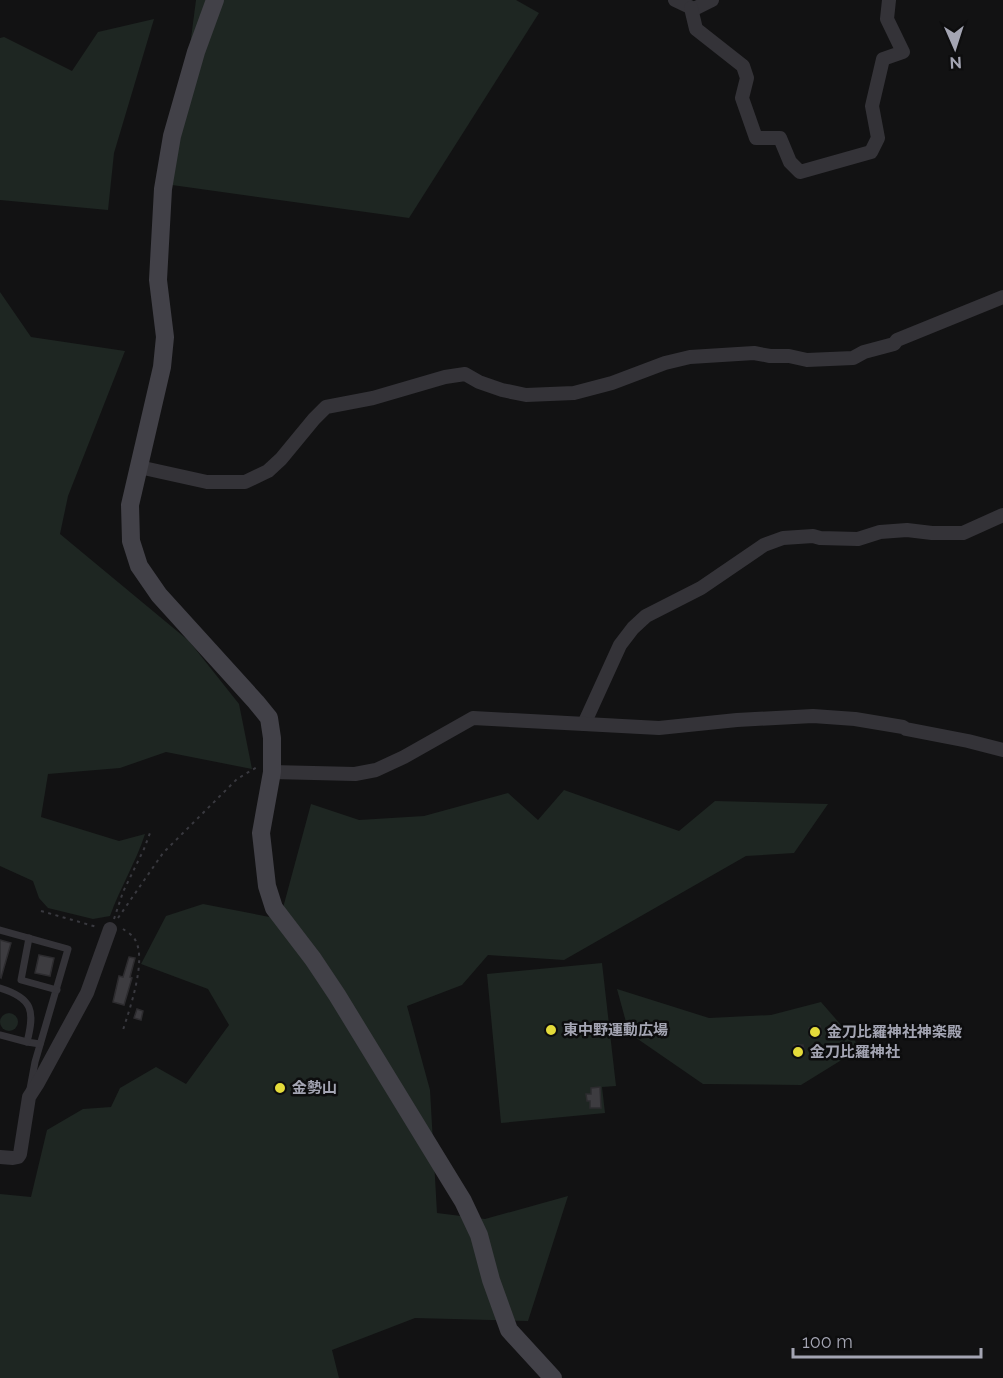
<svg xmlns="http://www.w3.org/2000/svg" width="1003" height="1378" font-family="Raleway,'Noto Sans JP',sans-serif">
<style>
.green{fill:#1e2622}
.building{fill:#3d3c40;stroke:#2d2c2f;stroke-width:1.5}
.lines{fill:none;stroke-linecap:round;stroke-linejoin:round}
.path{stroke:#39393f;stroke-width:2;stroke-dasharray:3 4.5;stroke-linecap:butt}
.lane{stroke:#343338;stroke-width:7}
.street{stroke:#343338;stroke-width:14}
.secondary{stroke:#424148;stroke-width:18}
.poi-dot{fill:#e4db3a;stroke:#0d0d0e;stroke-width:2}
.labels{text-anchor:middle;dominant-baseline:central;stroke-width:5;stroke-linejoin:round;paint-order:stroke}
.poi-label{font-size:15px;font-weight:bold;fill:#a4a5b3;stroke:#0d0d0e;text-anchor:start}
</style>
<rect width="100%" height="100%" fill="#121213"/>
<g class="green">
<polygon points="196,0 516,0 539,13 409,218 172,185"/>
<polygon points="154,19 114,153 108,210 0,200 0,38 4,37 72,71 98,32"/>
<path d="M0,292L31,337L125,351L68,496L60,534L189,641L239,704L252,769L166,752L120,768L48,774L41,817L119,841L145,834C136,862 120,888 110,916L93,919L48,908L39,898L33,881L0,866Z"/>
<polygon points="564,790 679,831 715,801 828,804 794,853 746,856 564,960 488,955 462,985 407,1006 430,1090 437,1213 485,1219 568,1196 528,1321 415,1318 332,1350 339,1378 0,1378 0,1194 31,1197 47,1130 83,1109 111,1107 120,1088 156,1067 186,1084 229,1025 208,989 141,964 166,916 203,904 280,919 311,804 359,820 424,816 508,793 538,820"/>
<polygon points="602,963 616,1086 602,1087 605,1113 501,1123 487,974"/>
<polygon points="617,989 709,1018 771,1015 821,1002 861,1048 801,1085 703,1084 629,1033"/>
<circle cx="9" cy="1022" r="9"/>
</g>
<g class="building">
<polygon points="0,940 11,943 1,978 0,977"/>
<polygon points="39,955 54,958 50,976 35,973"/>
<polygon points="129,957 135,958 130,977 132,978 124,1005 113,1002 119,976 123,977"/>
<polygon points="137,1009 143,1011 141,1020 134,1018"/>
<polygon points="820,1026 821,1036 810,1037 809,1028"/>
<polygon points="794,1045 803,1045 804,1050 803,1050 803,1054 794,1055"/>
<polygon points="600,1087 601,1108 590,1108 590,1101 587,1101 586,1094 591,1094 591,1088"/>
</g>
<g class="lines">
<g class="path">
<polyline points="41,911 97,927"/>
<polyline points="118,918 163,853 237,779 257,767"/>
<polyline points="114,919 123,892 144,849 150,833"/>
<path d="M123,929C126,931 131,934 134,938C148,957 130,1008 123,1030"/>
</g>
<g class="lane">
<polyline points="0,930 68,949 35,1062 30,1089"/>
<polyline points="29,938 21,980 57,990"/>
<path d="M0,988C33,998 35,1011 27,1042L40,1044"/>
<polyline points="0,1035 27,1042"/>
</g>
<g class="street">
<polyline points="675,0 694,9 712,0"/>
<polyline points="691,8 696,29 743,66 747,78 742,98 756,138 780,138 790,162 800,172 871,152 878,138 872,106 883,59 903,52 887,19 889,0"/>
<polyline points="139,467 207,482 245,482 268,471 281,459 314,419 326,407 373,398 445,377 465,374 479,382 502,390 526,395 574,393 612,383 665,363 690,357 754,353 770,356 789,356 807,360 853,358 864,352 894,344 897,340 1003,297"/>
<polyline points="584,724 620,645 633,628 646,616 701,588 764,545 783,538 813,536 820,538 858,539 880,532 907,530 932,533 963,533 1003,515"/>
<polyline points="272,772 355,774 376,770 404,757 473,718 659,728 737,720 813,716 855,719 903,727 906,729 968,741 1003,750"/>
<polyline points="0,1157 13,1158 18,1157 20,1154 29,1097 38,1083 87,993 110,929"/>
</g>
<polyline class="secondary" points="215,0 196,52 172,136 163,189 158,280 165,337 162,367 130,505 131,541 139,566 159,595 256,702 269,718 272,738 272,772 261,833 267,886 274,908 313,959 337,995 455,1188 463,1201 479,1235 491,1280 509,1330 553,1378"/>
</g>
<g class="poi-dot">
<circle cx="551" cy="1030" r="6"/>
<circle cx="815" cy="1032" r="6"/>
<circle cx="798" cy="1052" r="6"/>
<circle cx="280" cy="1088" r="6"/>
</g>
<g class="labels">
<g class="poi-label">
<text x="563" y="1030">東中野運動広場</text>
<text x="827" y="1032">金刀比羅神社神楽殿</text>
<text x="810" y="1052">金刀比羅神社</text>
<text x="292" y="1088">金勢山</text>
</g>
</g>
<g transform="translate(955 48) rotate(177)" stroke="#0d0d0e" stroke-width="4.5" paint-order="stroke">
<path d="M0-4.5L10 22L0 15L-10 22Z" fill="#a4a5b3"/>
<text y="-9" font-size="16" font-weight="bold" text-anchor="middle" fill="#a4a5b3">N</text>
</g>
<path d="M793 1348v9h188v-9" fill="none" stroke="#a4a5b3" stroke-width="3"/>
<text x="802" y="1348" font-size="18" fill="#a4a5b3" stroke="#0d0d0e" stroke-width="4.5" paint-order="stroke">100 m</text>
</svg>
